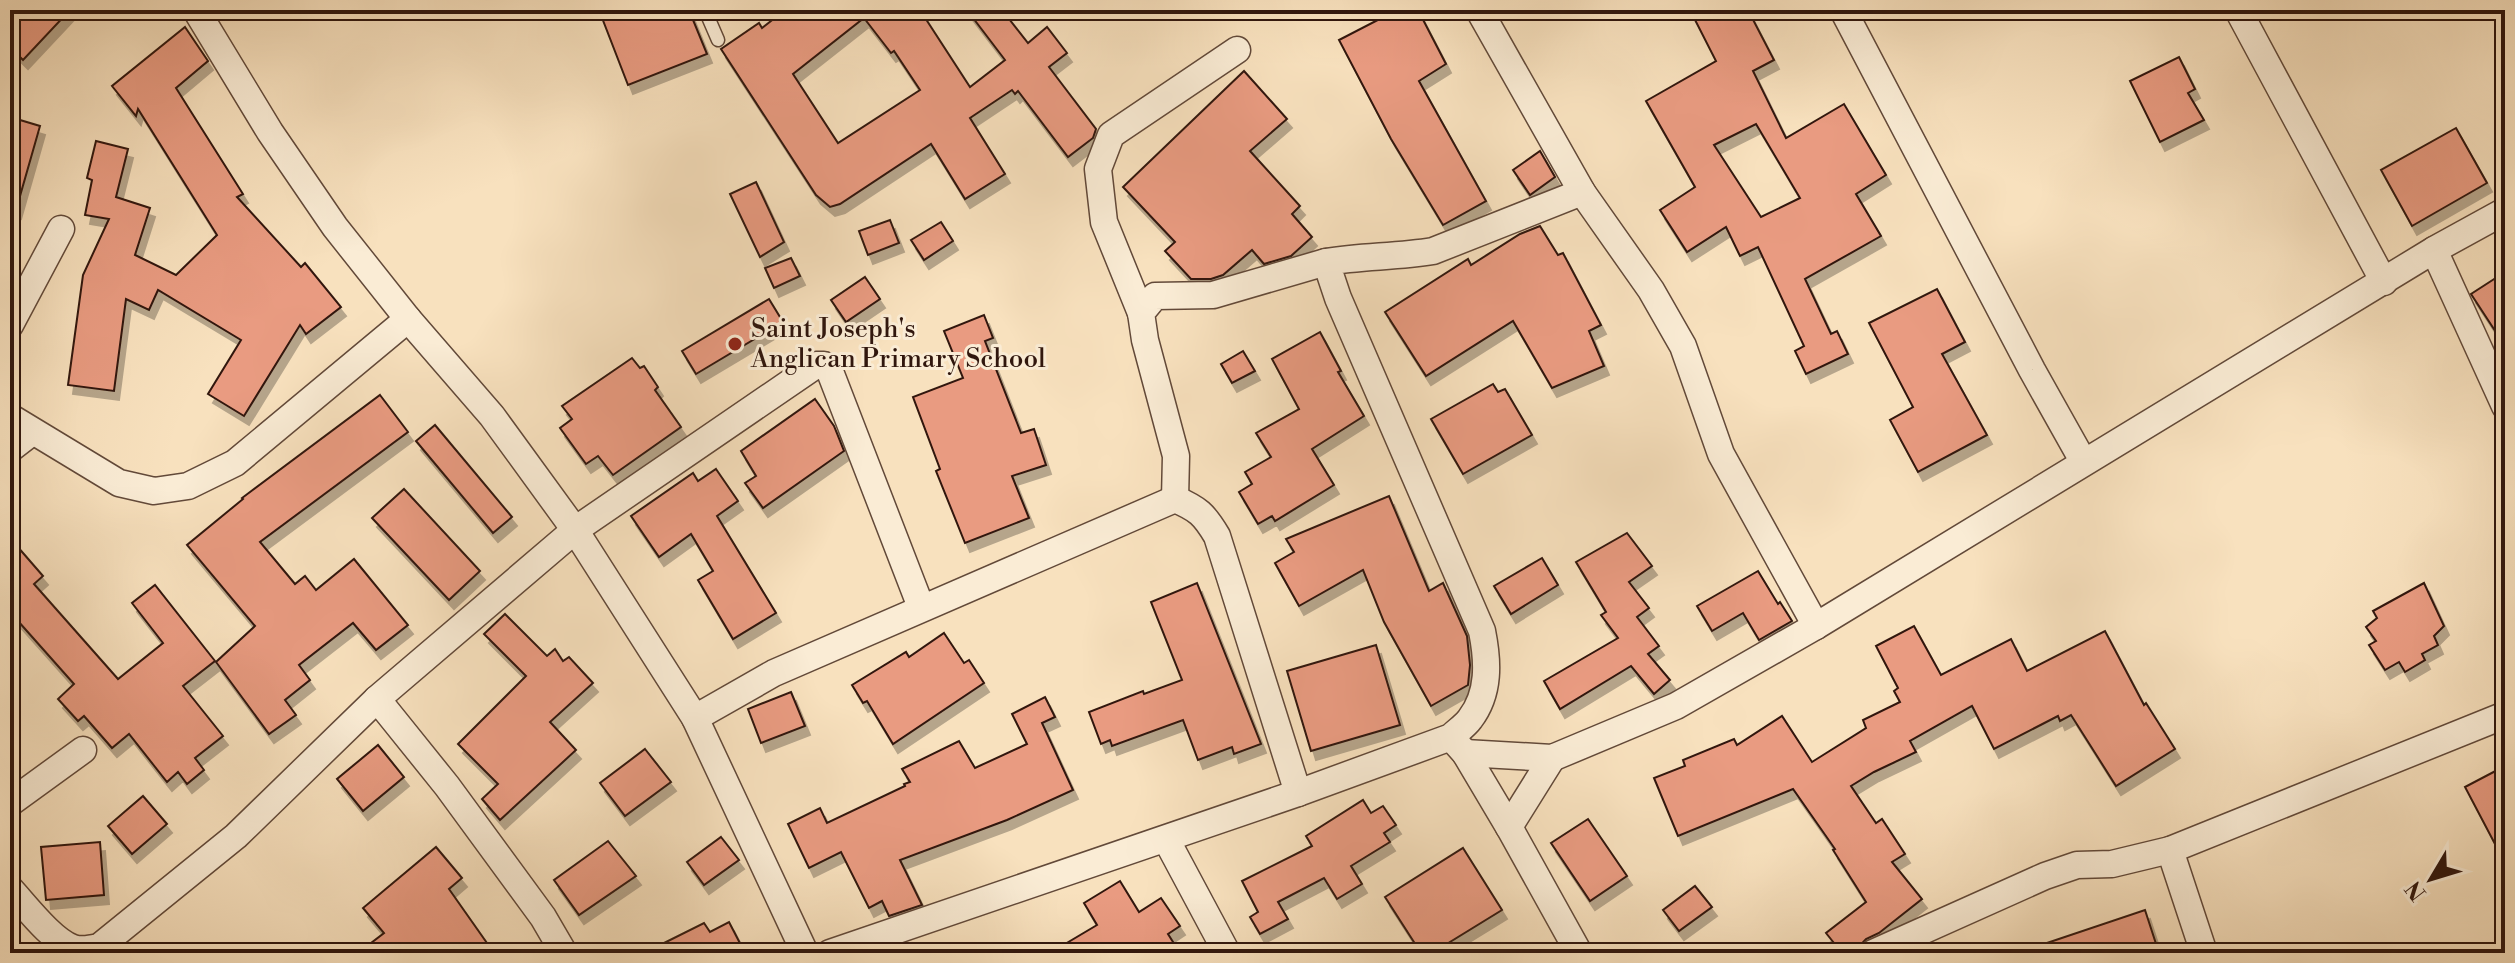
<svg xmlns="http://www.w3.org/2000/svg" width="2515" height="963" font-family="'Libre Bodoni',serif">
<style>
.building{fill:#e99b81;stroke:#30160d;stroke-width:2;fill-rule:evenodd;filter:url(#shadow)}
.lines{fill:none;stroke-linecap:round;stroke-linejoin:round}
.lane-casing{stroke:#624939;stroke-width:15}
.street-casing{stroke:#624939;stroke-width:29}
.lane{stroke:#faecd5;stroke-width:12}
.street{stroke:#faecd5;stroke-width:26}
.poi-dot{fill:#8f2418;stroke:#faecd5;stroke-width:3}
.labels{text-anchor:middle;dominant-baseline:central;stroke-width:6;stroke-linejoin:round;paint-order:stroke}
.poi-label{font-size:26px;fill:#30160d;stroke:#faecd5;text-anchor:start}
</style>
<defs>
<filter id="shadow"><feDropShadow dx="5" dy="9" stdDeviation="0" flood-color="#0004"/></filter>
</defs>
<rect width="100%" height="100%" fill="#f8e1be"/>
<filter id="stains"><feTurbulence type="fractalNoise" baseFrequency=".0025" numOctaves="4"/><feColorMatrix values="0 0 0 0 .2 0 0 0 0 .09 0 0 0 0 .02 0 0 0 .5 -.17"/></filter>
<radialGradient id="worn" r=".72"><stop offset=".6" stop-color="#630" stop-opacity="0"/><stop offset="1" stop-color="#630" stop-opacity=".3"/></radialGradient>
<g class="building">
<polygon points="10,10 70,10 23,60 10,47"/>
<polygon points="599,10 689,10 707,54 628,85"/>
<path d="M785,10H920L970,87L1005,60L967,10H1002L1028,43L1047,27L1067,53L1049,67L1096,129L1093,138L1068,157L1018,91L1015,94L1012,90L970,118L1005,174L965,199L931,144L840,204L830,207L816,195L721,49L759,23L762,28ZM864,18L891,53L894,51L920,90L838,143L793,74Z"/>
<polygon points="1397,10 1418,10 1446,64 1419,81 1486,201 1443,225 1391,139 1339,40"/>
<path d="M1690,10H1748L1774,60L1753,71L1786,138L1844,104L1886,175L1856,194L1881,236L1805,279L1831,334L1837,331L1848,354L1806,374L1795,351L1804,346L1758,247L1740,256L1726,227L1687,252L1660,210L1695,187L1646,101L1716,61ZM1756,124L1800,198L1761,217L1714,145Z"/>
<polygon points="185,27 208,61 176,88 243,194 237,197 301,267 305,263 341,307 306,334 300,325 244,416 208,394 241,340 158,290 149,310 126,299 114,391 68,385 83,275 109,219 85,215 92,180 87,178 96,141 128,149 116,197 150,208 135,255 176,275 217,235 138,109 136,116 112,86"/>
<polygon points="2179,57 2195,89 2188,93 2204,120 2160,142 2130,81"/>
<polygon points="1244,71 1287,119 1250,151 1300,206 1292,214 1312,237 1291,256 1264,264 1252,250 1223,275 1211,279 1191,279 1165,251 1175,242 1123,187"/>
<polygon points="10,117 40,126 16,210 10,209"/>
<polygon points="2456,128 2487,183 2412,226 2381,170"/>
<polygon points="1540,151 1555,177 1530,195 1513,170"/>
<polygon points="756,182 784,242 760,257 730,194"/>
<polygon points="890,220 899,243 868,255 859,231"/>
<polygon points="941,222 953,241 924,260 911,240"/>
<polygon points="1540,226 1558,255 1563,253 1601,325 1589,331 1604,366 1552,388 1513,321 1426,376 1385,312 1468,259 1471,265 1520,234"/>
<polygon points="791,258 800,276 774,288 765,268"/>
<polygon points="2505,272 2505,346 2471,294"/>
<polygon points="865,277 880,299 846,322 831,300"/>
<polygon points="1937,289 1965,342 1942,354 1987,435 1918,472 1890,420 1913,407 1869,323"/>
<polygon points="769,299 783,322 696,374 682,351"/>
<polygon points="984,315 993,338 985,341 1021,433 1034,429 1046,465 1012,476 1029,518 965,543 936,471 940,469 913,397 963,378 944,331"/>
<polygon points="1320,332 1341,371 1338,372 1364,416 1312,449 1334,485 1275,521 1272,516 1258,524 1239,492 1252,484 1245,472 1271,457 1256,433 1299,409 1272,359"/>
<polygon points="1243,351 1255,371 1232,383 1221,364"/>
<polygon points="632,358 640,368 644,366 658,387 655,390 681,427 613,475 598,456 586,464 560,428 572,419 562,406"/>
<polygon points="1493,384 1498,392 1505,389 1532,435 1463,474 1431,419"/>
<polygon points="380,395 408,432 260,542 295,584 305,576 316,590 354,559 408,625 376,650 353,623 299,665 310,680 285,700 296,715 269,734 216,662 255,626 187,545 243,499 242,498"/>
<polygon points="815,399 834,426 844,451 763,508 745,483 756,476 741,451"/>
<polygon points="435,425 512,517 493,533 416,441"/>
<polygon points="716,469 738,501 717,516 776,613 733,639 698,580 713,571 691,534 659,557 631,516 693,473 698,481"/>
<polygon points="404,489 480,571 449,600 372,518"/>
<polygon points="1389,496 1429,591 1443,583 1467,636 1470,665 1468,685 1431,706 1384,622 1363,570 1299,606 1275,563 1294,552 1286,539"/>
<polygon points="1627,533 1652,566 1629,582 1649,608 1637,617 1659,646 1648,654 1670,680 1654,694 1631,666 1560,709 1544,681 1618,638 1601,615 1606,612 1576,562"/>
<polygon points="10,538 43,576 34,584 118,679 163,643 132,603 155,585 215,661 183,686 223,736 195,758 204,770 187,784 178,772 167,782 129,734 112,748 84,716 78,721 58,699 74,684 10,612"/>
<polygon points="1542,558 1558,585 1511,614 1494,586"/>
<polygon points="1758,571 1778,604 1780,602 1792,621 1759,640 1743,613 1712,631 1697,606"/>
<polygon points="1197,583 1261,744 1234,754 1232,747 1198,760 1183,720 1112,746 1110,740 1101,744 1089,712 1143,691 1144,694 1182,680 1151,602"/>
<polygon points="2424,583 2444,626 2434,636 2438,645 2422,654 2425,660 2405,672 2399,662 2385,670 2369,645 2376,641 2366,627 2377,618 2373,611"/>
<polygon points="505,614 547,656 555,649 563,661 569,657 593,683 550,722 576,750 500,820 482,799 498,784 458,744 526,676 484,634"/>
<polygon points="1914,626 1941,675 2011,639 2027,671 2105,631 2144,705 2146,703 2175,749 2116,786 2071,715 2060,721 2058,716 1994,749 1972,706 1910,741 1916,752 1874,772 1851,786 1876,823 1882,819 1905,854 1892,862 1922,899 1879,933 1866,939 1853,953 1842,953 1826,933 1866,902 1833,850 1835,849 1793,789 1678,836 1654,778 1685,766 1683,760 1734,739 1737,745 1782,716 1812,762 1866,728 1863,720 1900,702 1894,691 1898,688 1876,646"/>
<polygon points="944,633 964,663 969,660 984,683 893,744 867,701 863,703 852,685 906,652 909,657"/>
<polygon points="1376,645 1400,725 1311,751 1287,671"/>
<polygon points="791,692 805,726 761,743 748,709"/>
<polygon points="1045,697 1055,717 1042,723 1073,790 1007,820 900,860 922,905 889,916 882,901 869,908 841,852 809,868 788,824 820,808 827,823 905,786 904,784 910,782 902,769 959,741 975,768 1027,744 1012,714"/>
<polygon points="378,745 404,777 363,811 337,779"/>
<polygon points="645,749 671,782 625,816 600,783"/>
<polygon points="2505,766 2505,863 2465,787"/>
<polygon points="143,796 167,824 132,854 108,826"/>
<polygon points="1363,800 1371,813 1383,806 1396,825 1384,833 1390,842 1351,866 1362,884 1337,899 1324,878 1278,902 1288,919 1260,934 1250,917 1258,912 1242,881 1312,846 1306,836"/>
<polygon points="1588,819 1627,876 1590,901 1551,843"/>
<polygon points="721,837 739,860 704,885 687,862"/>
<polygon points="608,841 636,876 579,915 554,880"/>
<polygon points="100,842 104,895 46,900 41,847"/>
<polygon points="436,847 462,878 449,889 494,953 358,953 384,933 363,908"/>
<polygon points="1463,848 1502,910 1432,953 1421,953 1385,897"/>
<polygon points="1120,881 1139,912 1161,898 1180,926 1168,934 1180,953 1050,953 1097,925 1084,903"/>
<polygon points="1695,886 1712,907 1679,931 1663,910"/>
<polygon points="2145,910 2159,953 2029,953 2029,949"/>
<polygon points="729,922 745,953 644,953 704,923 710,932"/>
</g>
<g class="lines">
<defs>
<polyline id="lane" points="705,10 718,40"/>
<g id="street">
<polyline points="196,10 270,132 335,227 408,319 492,416 575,530 695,718 805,953"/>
<polyline points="1479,10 1582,192 1651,290 1683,346 1721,454 1816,626"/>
<polyline points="1843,10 2032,370 2083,461"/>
<polyline points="2238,10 2384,282"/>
<polyline points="2434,250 2505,406"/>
<polyline points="1141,313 1104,222 1098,169 1111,135 1237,50"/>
<polyline points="10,325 61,229"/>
<polyline points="10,417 119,483 154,491 188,486 235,463 408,319"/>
<polyline points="10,449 32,432"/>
<polyline points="1175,499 1176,456 1145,340 1141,313 1155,296 1213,295 1326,262"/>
<polyline points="377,699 447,786 543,917 564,953"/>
<path d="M695,718L774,673L1175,499C1198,509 1204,514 1217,536L1298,793"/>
<polyline points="1456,743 1465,753 1509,827 1579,953"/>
<polyline points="1465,753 1552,758 1676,706 1816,626 2434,250 2505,211"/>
<polyline points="10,803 83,750"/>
<polyline points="1509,827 1552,758"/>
<polyline points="1166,839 1227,953"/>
<polyline points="2170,850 2204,953"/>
<path d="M10,889C25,905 52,941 73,948C82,951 90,949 99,947L236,836L377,699L575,530L816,365H824L829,369L921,607"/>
<path d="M830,953L1298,793L1451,737C1457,731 1465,726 1470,719C1490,693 1488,661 1482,631L1338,298L1326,262C1362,256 1397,257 1433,251L1582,192"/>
<polyline points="1873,953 2045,876 2077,865 2112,864 2170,850 2505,715"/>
</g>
</defs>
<use href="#lane" class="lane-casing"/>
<use href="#street" class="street-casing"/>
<use href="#lane" class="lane"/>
<use href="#street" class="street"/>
</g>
<circle class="poi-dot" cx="735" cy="344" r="8"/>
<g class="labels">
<g class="poi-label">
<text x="751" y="329">Saint Joseph's<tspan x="751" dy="30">Anglican Primary School</tspan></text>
</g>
</g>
<rect width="2515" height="963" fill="none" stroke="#f8e1be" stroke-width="40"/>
<rect x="12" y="12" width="2491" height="939" fill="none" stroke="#30160d" stroke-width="4"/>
<rect x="20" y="20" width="2475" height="923" fill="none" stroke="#30160d" stroke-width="2"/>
<g transform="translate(2431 879) rotate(232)" stroke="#faecd5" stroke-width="6" paint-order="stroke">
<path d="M0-6L14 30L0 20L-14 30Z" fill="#30160d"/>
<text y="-12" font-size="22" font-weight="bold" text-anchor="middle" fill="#30160d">N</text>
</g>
<rect width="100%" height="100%" filter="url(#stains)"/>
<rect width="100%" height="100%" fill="url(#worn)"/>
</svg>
